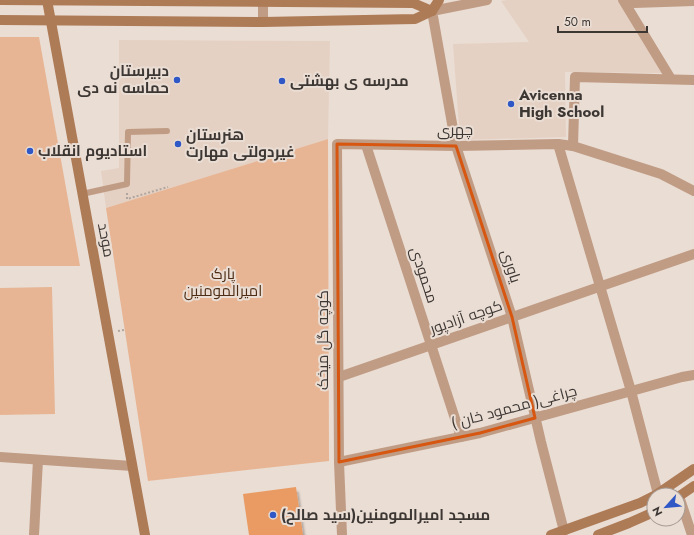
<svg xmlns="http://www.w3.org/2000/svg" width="694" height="535" font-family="Jost,Cairo,sans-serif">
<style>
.built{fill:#e5d1c3}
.green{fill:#e7b594}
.building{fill:#e99b63;filter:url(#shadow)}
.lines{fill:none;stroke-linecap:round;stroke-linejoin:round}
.path{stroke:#b0a69f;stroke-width:2;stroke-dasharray:2 2;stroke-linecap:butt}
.lane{stroke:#c09c85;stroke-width:6}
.street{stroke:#c09c85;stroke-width:10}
.secondary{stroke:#ae7b57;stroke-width:10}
.marked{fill:none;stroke:#d75610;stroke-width:3;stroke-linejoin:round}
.poi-dot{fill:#2f57c6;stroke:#eaddd4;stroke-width:1.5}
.labels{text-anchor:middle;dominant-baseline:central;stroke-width:4;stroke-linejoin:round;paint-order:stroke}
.poi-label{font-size:15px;font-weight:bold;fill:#3d3734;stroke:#eaddd4;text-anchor:start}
.street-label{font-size:15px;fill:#3d3734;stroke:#eaddd4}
.park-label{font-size:15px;fill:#4d2d15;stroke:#eaddd4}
</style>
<defs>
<filter id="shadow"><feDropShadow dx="2.5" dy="4.5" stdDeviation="1" flood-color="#0004"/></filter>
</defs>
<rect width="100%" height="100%" fill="#eaddd4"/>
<g class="built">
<polygon points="507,0 619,0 662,73 565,72 566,137 460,140 453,44 529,42 501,1"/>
<polygon points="119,40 330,41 328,139 106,208 101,171 119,168"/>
</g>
<g class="green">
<polygon points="0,37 39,37 80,266 0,266"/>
<polygon points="328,139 329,461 148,481 106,208"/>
<polygon points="52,287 55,414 0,415 0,288"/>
</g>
<polygon class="building" points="296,487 303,535 249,535 243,494"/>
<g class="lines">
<g class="path">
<polyline points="127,193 127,199 168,187"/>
<polyline points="118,331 124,330"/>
</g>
<polyline class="lane" points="82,194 127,184 128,132 167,131"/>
<g class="street">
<polyline points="487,0 432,11 456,146 512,317 541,442 564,531"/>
<polyline points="623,0 671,79"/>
<polyline points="629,0 634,3 694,1"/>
<polyline points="263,22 263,0"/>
<polyline points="558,144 631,391 658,494"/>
<polyline points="366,145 461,437"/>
<polyline points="573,146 575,77 694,80"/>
<polyline points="339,377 694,254"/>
<polyline points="0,457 132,466"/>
<polyline points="339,462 480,433 682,377 694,375"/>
<polyline points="679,496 692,535"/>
<polyline points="34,535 38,460"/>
<polyline points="342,535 339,462 337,144 456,146 558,144 573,146 661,174 694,191"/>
</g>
<g class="secondary">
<polyline points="0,0 413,3 432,11"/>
<polyline points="47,0 145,535"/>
<polyline points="0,20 263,22 415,19 432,11 439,0"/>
<polyline points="656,495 694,469"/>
<polyline points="678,497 694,486"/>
<polyline points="551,535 640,503 654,496"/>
<polyline points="598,535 629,523 654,512"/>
</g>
</g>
<path class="marked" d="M337,144L456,146L512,317L535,418L480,433L339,462Z"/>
<g class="poi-dot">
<circle cx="177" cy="80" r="4"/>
<circle cx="282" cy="81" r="4"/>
<circle cx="511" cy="104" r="4"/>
<circle cx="178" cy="144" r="4"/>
<circle cx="30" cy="151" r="4"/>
<circle cx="273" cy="515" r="4"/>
</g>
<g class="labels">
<g class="poi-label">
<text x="169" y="71" text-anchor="end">دبیرستان<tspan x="169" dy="17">حماسه نه دی</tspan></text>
<text x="290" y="81">مدرسه ی بهشتی</text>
<text x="519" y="95">Avicenna<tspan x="519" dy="17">High School</tspan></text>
<text x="186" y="135">هنرستان<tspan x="186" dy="17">غیردولتی مهارت</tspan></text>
<text x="38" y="151">استادیوم انقلاب</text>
<text x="281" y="515">مسجد امیرالمومنین(سید صالح)</text>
</g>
<g class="street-label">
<text x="455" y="130">چهری</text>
<text transform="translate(106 240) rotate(79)">موحد</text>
<text transform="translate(511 266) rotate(72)">یاوری</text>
<text transform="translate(424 275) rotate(72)">محمودی</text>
<text transform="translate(466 317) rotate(-19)">کوچه آزادپور</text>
<text transform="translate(323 340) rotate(-90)">کوچه گل میخک</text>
<text transform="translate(514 407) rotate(-15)">چراغی( محمود خان )</text>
</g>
<g class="park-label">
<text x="223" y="274">پارک<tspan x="223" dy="17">امیرالمومنین</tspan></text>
</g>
</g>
<g transform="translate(666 507) rotate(243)"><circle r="19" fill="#eaddd4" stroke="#a59b94"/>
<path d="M0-3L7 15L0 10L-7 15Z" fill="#2f57c6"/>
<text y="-6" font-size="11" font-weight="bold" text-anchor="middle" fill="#3d3734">N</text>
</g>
<path d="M558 26v6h89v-6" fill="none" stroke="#3d3734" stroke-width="2"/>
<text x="564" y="26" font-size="12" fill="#3d3734" stroke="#eaddd4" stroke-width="3" paint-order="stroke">50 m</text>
</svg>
